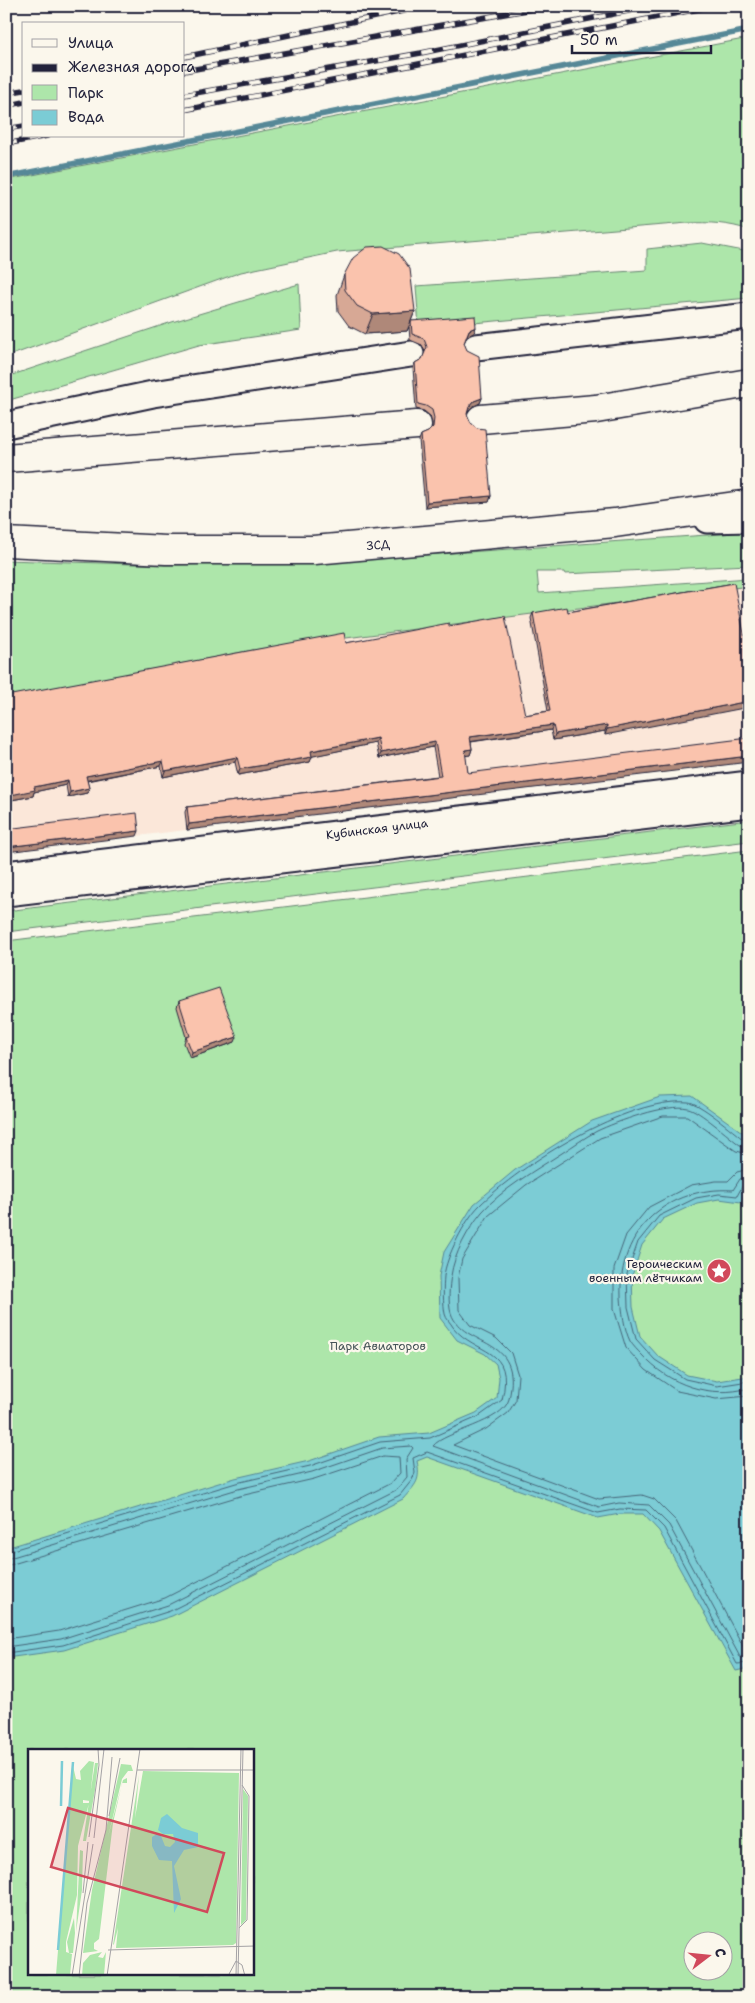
<svg xmlns="http://www.w3.org/2000/svg" width="755" height="2003" font-family="'Shantell Sans',sans-serif">
<style>
.built{fill:#fbe7d9}
.green{fill:#ade6aa;stroke:#688472;fill-rule:evenodd}
.water{fill:#7bccd5;stroke:#578897}
.lines{fill:none;stroke-linecap:round;stroke-linejoin:round}
.shore{stroke:#466679;stroke-width:1}
.stream{stroke:#578897;stroke-width:5.5}
.major-casing{stroke:#22223b;stroke-width:29}
.highway-casing{stroke:#22223b;stroke-width:31}
.major{stroke:#fbf7ec;stroke-width:25}
.highway{stroke:#fbf7ec;stroke-width:28}
.rail-casing{stroke:#22223b;stroke-width:5.5}
.rail{stroke:#fbf7ec;stroke-width:4;stroke-dasharray:11;stroke-linecap:butt}
.wall{fill:#d7a895;stroke:#22223b}
.shaded-wall{fill:#af8879;stroke:#22223b}
.building{fill:#fac3ad;stroke:#22223b}
.labels{text-anchor:middle;dominant-baseline:central;stroke-width:4.5;stroke-linejoin:round;paint-order:stroke}
.street-label{font-size:12px;fill:#22223b;stroke:#fbf7ec}
.poi-label{font-size:12px;fill:#22223b;stroke:#fbf7ec;text-anchor:end}
.park-label{font-size:12px;fill:#455357;stroke:#fbf7ec}
.inset-river{fill:none;stroke:#7bccd5;stroke-width:2.5}
.inset-road{fill:none;stroke:#a4a2a5;stroke-width:1}
.view{fill:#d1495b;fill-opacity:0.15;stroke:#d1495b;stroke-width:2.5}
.inset-edge{fill:none;stroke:#22223b;stroke-width:2.5}
</style>
<rect width="100%" height="100%" fill="#fbf7ec"/>
<filter id="ink" filterUnits="userSpaceOnUse"><feTurbulence type="fractalNoise" baseFrequency=".02" numOctaves="2"/><feDisplacementMap in="SourceGraphic" scale="10" xChannelSelector="R" yChannelSelector="G"/><feConvolveMatrix kernelMatrix="1 2 1 2 8 2 1 2 1" color-interpolation-filters="sRGB"/></filter>
<g filter="url(#ink)">
<polygon class="built" points="749,586 749,761 6,852 6,697 253,650"/>
<g class="green">
<path d="M749,38V230C729,223 709,222 688,223L337,252L241,272L6,357V180Z"/>
<polygon points="702,243 749,252 749,298 419,328 416,286 647,270 647,249"/>
<polygon points="299,284 301,330 199,345 6,401 6,377 172,322"/>
<polygon points="749,532 749,565 565,574 564,572 537,572 539,593 749,578 749,586 253,650 6,697 6,560 165,565 313,563"/>
<polygon points="749,820 749,841 6,932 6,911"/>
<path d="M749,850V1997H6V941ZM29,1750H252V1974H29ZM692,1940H722V1970H692Z"/>
</g>
<path class="water" d="M692,1096L749,1137V1182L741,1202L719,1199L697,1203L663,1219L642,1245L632,1276L633,1307L640,1336L658,1356L687,1375L717,1381L749,1376V1668L736,1671L659,1531L643,1514H620L598,1518L427,1457L417,1461C421,1481 416,1484 403,1499L172,1616L64,1650L6,1658V1548L235,1478L309,1461L379,1437L429,1433L476,1413L497,1398L499,1378L496,1364L485,1354L457,1340L440,1318L439,1276L444,1252L474,1204L515,1170L592,1121L660,1097Z"/>
<g class="lines">
<g class="shore">
<path d="M749,1147L740,1145C729,1137 699,1110 688,1108C667,1103 616,1122 597,1131C585,1137 573,1146 562,1153C537,1169 501,1190 482,1212C468,1229 454,1254 451,1276C449,1285 448,1304 451,1313C463,1349 524,1334 509,1399C503,1423 445,1431 433,1446L599,1507L619,1503L649,1505L669,1525L740,1657H749"/>
<polyline points="749,1154 736,1151 687,1116 663,1116 600,1138 526,1185 488,1216 462,1259 458,1278 459,1310 470,1325 496,1338 511,1353 518,1375 516,1400 508,1413 486,1429 453,1445 599,1499 642,1495 654,1499 676,1521 744,1648 749,1650"/>
<polyline points="749,1169 737,1172 728,1181 716,1181 691,1185 649,1207 626,1235 614,1269 614,1309 626,1348 646,1370 677,1391 716,1399 749,1396"/>
<path d="M749,1176L740,1179L733,1190C667,1186 618,1230 621,1297C622,1310 624,1329 630,1341C633,1346 638,1351 642,1355C669,1385 710,1399 749,1388"/>
<polyline points="749,1183 743,1185 737,1196 719,1194 696,1198 659,1216 638,1242 627,1274 628,1307 636,1339 655,1360 685,1379 717,1386 749,1381"/>
<path d="M6,1552L236,1483L310,1466L380,1442L430,1438L478,1417L502,1400C515,1345 476,1356 453,1327C451,1323 446,1319 445,1314C443,1304 443,1287 444,1276C446,1257 465,1220 479,1206C521,1164 628,1097 688,1102C699,1102 734,1132 744,1140L749,1141"/>
<polyline points="6,1559 238,1489 312,1472 382,1448 411,1446 413,1448 406,1459 407,1477 396,1490 168,1605 61,1639 6,1647"/>
<polyline points="6,1566 240,1496 314,1479 383,1456 399,1457 400,1473 391,1483 165,1598 59,1631 6,1639"/>
<polyline points="6,1653 63,1645 170,1611 400,1495 412,1480 415,1473 413,1458 427,1452 598,1513 620,1509 646,1510 664,1528 737,1664 749,1663"/>
</g>
<polyline class="stream" points="6,177 749,30"/>
<defs>
<g id="major">
<polyline points="476,347 749,316"/>
<polyline points="6,425 153,394 411,354"/>
<polyline points="707,520 749,519"/>
<polyline points="6,874 749,784"/>
<polyline points="6,893 749,804"/>
</g>
<g id="highway">
<polyline points="481,419 596,409 749,383"/>
<polyline points="6,458 417,425"/>
<polyline points="6,542 166,550 314,550 615,523 749,504"/>
</g>
</defs>
<use href="#major" class="major-casing"/>
<use href="#highway" class="highway-casing"/>
<use href="#major" class="major"/>
<use href="#highway" class="highway"/>
<defs>
<g id="rail">
<polyline points="184,57 427,6"/>
<polyline points="184,71 549,6"/>
<polyline points="6,93 24,90"/>
<polyline points="184,95 421,53 653,6"/>
<polyline points="6,106 24,102"/>
<polyline points="184,110 714,6"/>
<polyline points="6,129 24,126"/>
<polyline points="6,144 47,136"/>
</g>
</defs>
<use href="#rail" class="rail-casing"/>
<use href="#rail" class="rail"/>
</g>
<g class="wall">
<polygon points="344,275 415,311 411,321 476,327 474,333 467,336 464,343 482,398 480,403 472,407 468,411 467,414 491,496 489,502 425,507 419,440 421,435 428,432 432,428 432,423 430,416 424,411 416,409 413,368 415,363 422,359 425,352 422,345 410,340 409,327 407,331 365,334 349,326 338,311 337,295"/>
<polygon points="734,583 605,735 605,731 553,740 551,730 471,742 472,749 470,755 465,755 468,773 187,830 185,812 187,807 438,776 433,747 379,758 376,743 312,756 310,762 238,775 235,762 163,777 161,766 87,781 89,788 87,793 68,797 66,785 34,792 33,796 6,801 346,643 449,626 525,715 548,711 531,618 533,613 568,612"/>
<polygon points="179,1001 235,1042 190,1058 184,1043 186,1037 177,1007"/>
</g>
<g class="shaded-wall">
<polygon points="415,311 407,331 365,334 373,314"/>
<polygon points="476,327 474,333 467,336 469,330"/>
<polygon points="482,398 480,403 472,407 467,412 469,407 474,401"/>
<polygon points="491,496 489,502 425,507 427,502"/>
<polygon points="749,701 749,707 605,735 607,729"/>
<polygon points="553,725 551,730 468,742 470,737"/>
<polygon points="607,725 605,731 553,740 555,734"/>
<polygon points="378,738 376,743 309,757 311,751"/>
<polygon points="435,742 433,747 379,758 381,753"/>
<polygon points="472,749 470,755 463,756 465,750"/>
<polygon points="749,756 749,762 187,830 189,824"/>
<polygon points="237,757 235,762 163,777 165,771"/>
<polygon points="312,757 310,762 238,775 240,769"/>
<polygon points="163,761 161,766 84,781 86,776"/>
<polygon points="68,780 66,785 34,792 33,796 6,801 6,796 34,787"/>
<polygon points="89,788 87,793 68,797 70,792"/>
<polygon points="139,831 137,836 6,852 6,847"/>
<polygon points="237,1037 235,1042 190,1058 192,1052"/>
</g>
<g class="building">
<polygon points="383,246 399,254 410,269 415,311 373,314 357,306 345,290 344,275 353,258 367,247"/>
<polygon points="475,316 476,327 469,330 464,343 467,350 479,356 482,398 474,401 469,407 467,414 471,423 477,428 485,429 491,496 427,502 421,435 428,432 433,427 434,418 432,410 426,406 418,404 415,363 422,359 427,347 424,339 412,334 411,321"/>
<polygon points="734,583 749,659 749,701 607,729 607,725 555,734 553,725 470,737 472,749 465,750 468,773 749,738 749,756 189,824 187,807 441,776 435,742 381,753 378,738 311,751 312,757 240,769 237,757 165,771 163,761 86,776 89,788 70,792 68,780 34,787 35,790 6,796 6,696 344,633 346,643 449,623 449,626 505,616 525,715 550,711 533,613 567,607 568,612"/>
<polygon points="137,813 139,831 6,847 6,829"/>
<polygon points="219,988 237,1037 192,1052 186,1037 190,1036 179,1001"/>
</g>
</g>
<defs>
<symbol id="sight-disc" viewBox="-11 -11 22 22"><circle r="9.5" fill="#d1495b" stroke="#fbf7ec"/><path d="M0-6L1.8-2.2L6-1.7L2.9 1.2L3.7 5.4L0 3.3L-3.7 5.4L-2.9 1.2L-6-1.7L-1.8-2.2Z" fill="#fff"/></symbol>
</defs>
<g fill-rule="evenodd">
<use href="#sight-disc" x="705" y="1257" width="28" height="28"/>
</g>
<g class="labels">
<g class="street-label">
<text transform="translate(378 545) rotate(-5)">ЗСД</text>
<text transform="translate(377 829) rotate(-7)">Кубинская улица</text>
</g>
<g class="poi-label">
<text x="702" y="1264">Героическим<tspan x="702" dy="14">военным лётчикам</tspan></text>
</g>
<g class="park-label">
<text x="378" y="1346">Парк Авиаторов</text>
</g>
</g>
<g transform="translate(28 1749)">
<rect width="226" height="226" fill="#fbf7ec"/>
<path d="M61,12L66,13L63,39L62,52L55,51V54H61L50,97L49,146L38,193V203L44,205L42,226H28L45,17L48,30L53,31L52,22ZM67,14H70L67,41L58,92H55ZM93,15L103,16L105,22H100L94,30L80,88L95,31L99,29V34H94L85,74L71,190L66,194V200L70,202L55,204L64,141ZM115,22L211,24L208,194L205,196L88,199L90,179L86,195L85,196L111,26L107,69ZM215,40L220,47L218,171L213,176ZM52,101L55,102L54,141L48,183ZM46,169L47,184L45,204H41L39,193ZM74,203L70,208L75,209L78,203L76,226L54,227L55,214L62,206Z" fill="#ade6aa"/>
<path d="M139,65L154,79L170,84V98L156,101L146,117L153,150L146,164L144,112L131,111L124,97V88L129,85L133,87L137,97L142,98L147,93L145,85H135L130,81L133,69Z" fill="#7bccd5"/>
<path class="inset-river" d="M33,57L34,12M30,201L45,13"/>
<path class="inset-road" d="M109,21H227M81,67L92,9M61,88L71,16L70,0M66,89L76,0M55,144L60,93M211,179L219,171L221,47L214,36M80,201L227,197M44,227L65,95M51,227L59,154L78,81L84,8M79,227L112,0M200,227L208,212L214,216L217,227M208,227L213,0M210,227L215,0"/>
<path class="view" d="M40,59L196,104L179,163L23,118Z"/>
<rect width="226" height="226" class="inset-edge"/>
</g>
<rect width="755" height="2003" fill="none" stroke="#fbf7ec" stroke-width="25"/>
<rect x="12" y="12" width="730" height="1978" fill="none" stroke="#22223b" stroke-width="2" filter="url(#ink)"/>
<rect x="22" y="22" width="162" height="115" fill="#fbf7ec" stroke="#a4a2a5"/>
<rect x="32" y="39" width="25" height="8" fill="#fbf7ec" stroke="#a4a2a5"/>
<text x="68" y="48" font-size="15" fill="#22223b">Улица</text>
<rect x="32" y="64" width="25" height="8" fill="#22223b" stroke="#a4a2a5"/>
<text x="68" y="72" font-size="15" fill="#22223b">Железная дорога</text>
<rect x="32" y="85" width="25" height="15" fill="#ade6aa" stroke="#a4a2a5"/>
<text x="68" y="98" font-size="15" fill="#22223b">Парк</text>
<rect x="32" y="110" width="25" height="15" fill="#7bccd5" stroke="#a4a2a5"/>
<text x="68" y="122" font-size="15" fill="#22223b">Вода</text>
<g transform="translate(708 1956) rotate(74)"><circle r="24" fill="#fbf7ec" stroke="#a4a2a5"/>
<path d="M0-4L9 19L0 12L-9 19Z" fill="#d1495b"/>
<text y="-8" font-size="14" font-weight="bold" text-anchor="middle" fill="#22223b">С</text>
</g>
<path d="M572 45v8h139v-8" fill="none" stroke="#22223b" stroke-width="2.5"/>
<text x="580" y="45" font-size="15" fill="#22223b" stroke="#fbf7ec" stroke-width="4" paint-order="stroke">50 m</text>
</svg>
